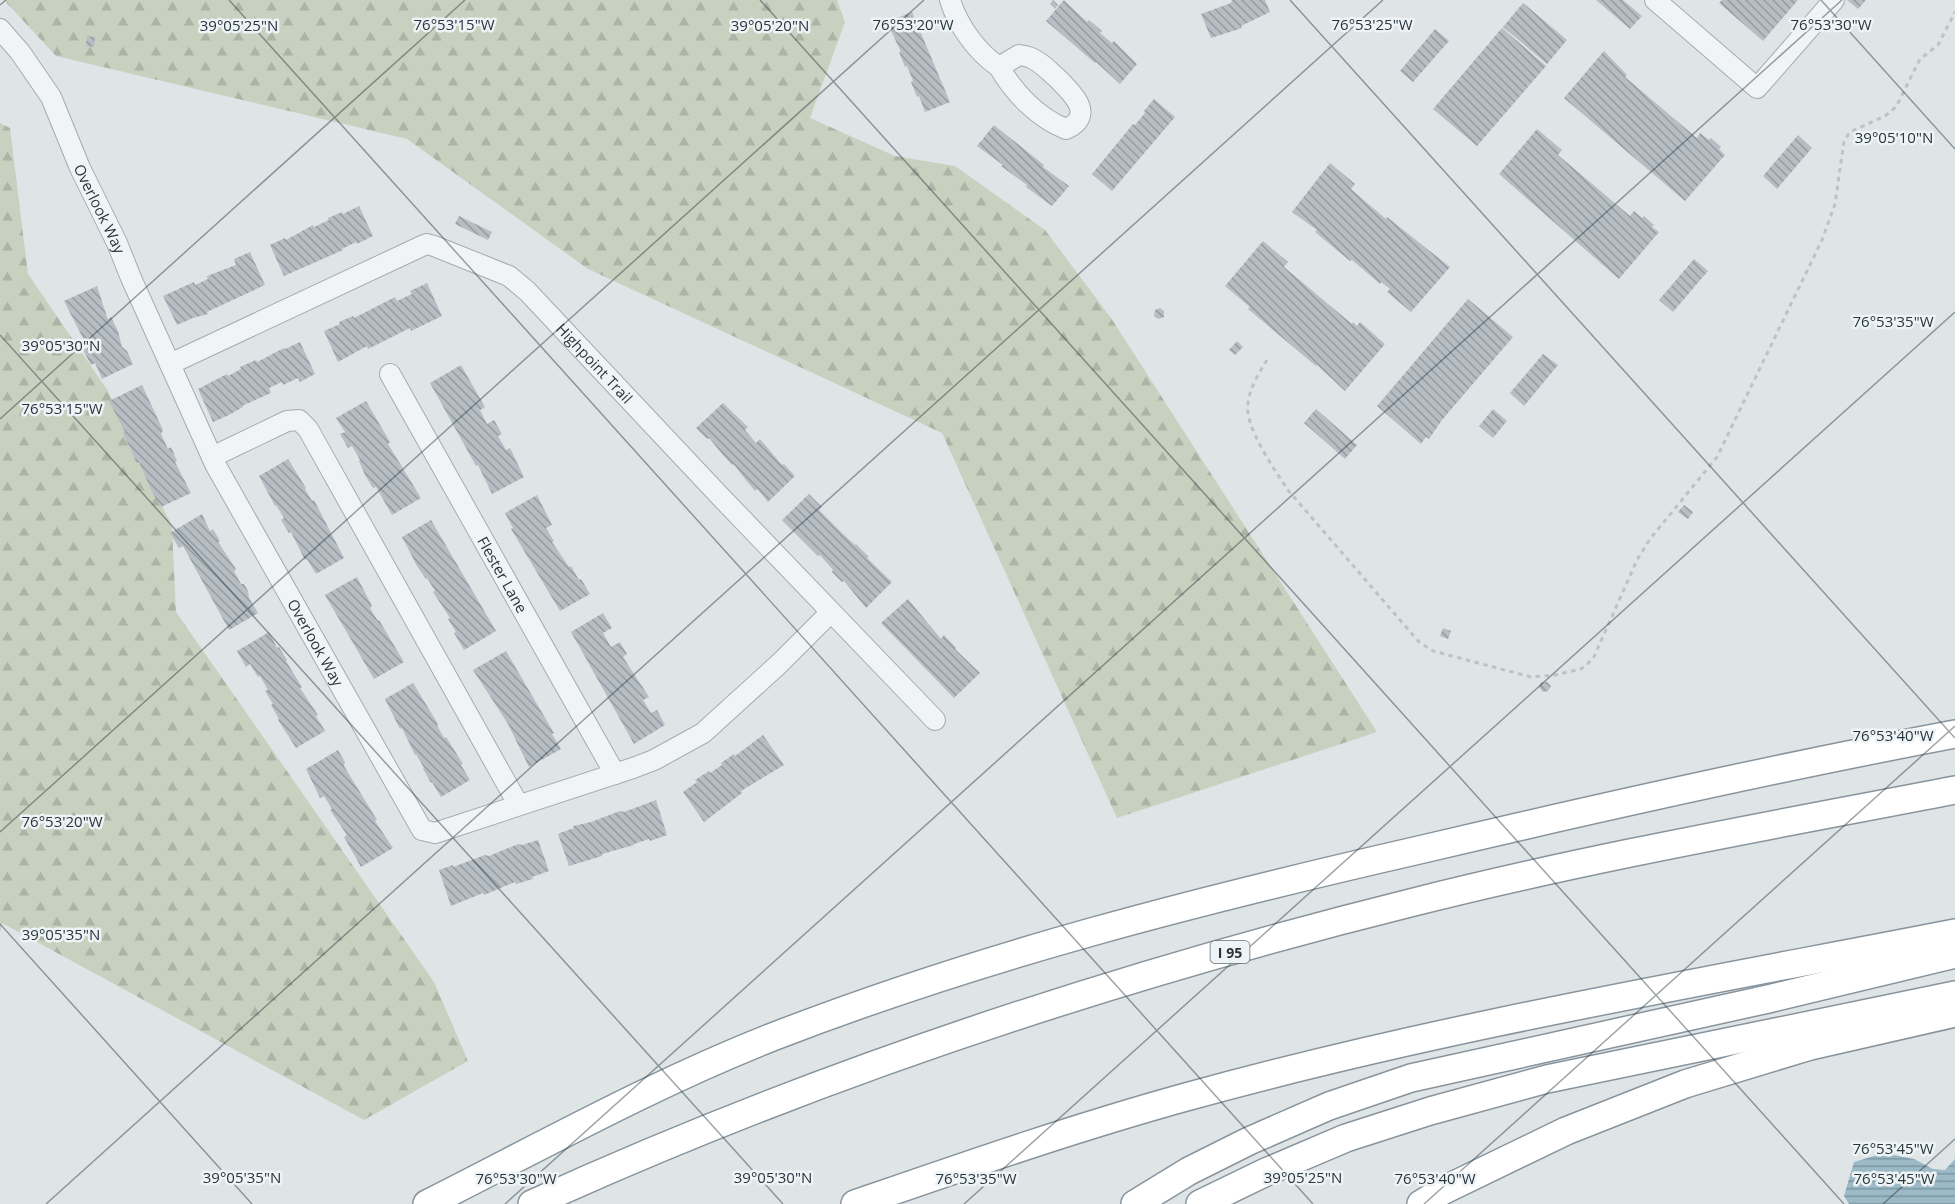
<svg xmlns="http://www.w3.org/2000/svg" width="1955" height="1204" font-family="'Open Sans',sans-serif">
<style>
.forest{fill:url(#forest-firs)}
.water{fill:url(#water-rules)}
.building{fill:url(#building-back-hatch)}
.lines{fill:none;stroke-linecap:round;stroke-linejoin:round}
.minor-casing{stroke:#a4acb1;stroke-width:22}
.highway-casing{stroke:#87949d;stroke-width:30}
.path{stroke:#bdc2c6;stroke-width:3;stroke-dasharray:4.5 4.5;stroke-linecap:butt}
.minor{stroke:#f1f4f6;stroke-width:20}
.highway{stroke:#fff;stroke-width:27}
.ticks{fill:none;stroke:#28353e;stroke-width:1.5;stroke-opacity:0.45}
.labels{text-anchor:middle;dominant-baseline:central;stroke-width:5;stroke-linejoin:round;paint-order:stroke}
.shield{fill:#eef3f5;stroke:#636e75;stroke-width:1.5}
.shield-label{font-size:14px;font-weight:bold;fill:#28353e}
.street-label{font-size:15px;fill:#28353e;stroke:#eef3f5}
.ticks-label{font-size:15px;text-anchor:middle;fill:#28353e;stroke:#eef3f5;stroke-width:5;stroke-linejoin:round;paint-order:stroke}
</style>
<defs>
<pattern id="forest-firs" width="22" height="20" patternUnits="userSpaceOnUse" patternTransform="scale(1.5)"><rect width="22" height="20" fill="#c8d1c0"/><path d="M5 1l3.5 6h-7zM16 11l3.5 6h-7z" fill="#acb4a6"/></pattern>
<pattern id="water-rules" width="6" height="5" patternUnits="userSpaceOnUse" patternTransform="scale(1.5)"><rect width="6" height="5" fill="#9bb9c6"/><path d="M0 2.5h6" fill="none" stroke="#7e97a2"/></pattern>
<pattern id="building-back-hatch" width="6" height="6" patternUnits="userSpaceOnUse" patternTransform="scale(1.5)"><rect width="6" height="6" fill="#b6bec4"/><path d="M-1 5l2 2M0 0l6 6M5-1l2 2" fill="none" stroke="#949ba1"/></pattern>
</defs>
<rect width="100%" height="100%" fill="#dfe4e7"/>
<g class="forest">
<polygon points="4,0 837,0 845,22 810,118 895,156 955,166 1045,230 1111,318 1377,732 1117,818 942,433 588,269 407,139 56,56"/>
<polygon points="0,123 10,128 28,274 108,391 172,527 176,612 434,982 468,1061 364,1120 2,923 0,933"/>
</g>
<polygon class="water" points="1884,1153 1914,1159 1933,1169 1945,1170 1955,1159 1955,1204 1849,1204 1844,1196 1854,1162"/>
<g class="building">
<polygon points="1053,0 1058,5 1055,9 1050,4"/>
<polygon points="1064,0 1087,22 1089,20 1102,31 1100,33 1112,43 1114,41 1137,64 1120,84 1096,62 1095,63 1046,21"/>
<polygon points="1232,0 1265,0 1270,12 1241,26 1242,28 1211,38 1201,14 1231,3"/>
<polygon points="1596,0 1623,0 1642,16 1630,29"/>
<polygon points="1722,0 1798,0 1763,41 1719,3"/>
<polygon points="1847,0 1866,0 1858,9"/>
<polygon points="1523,3 1567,40 1547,64 1503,27"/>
<polygon points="912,12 950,102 925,112 919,96 917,97 911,82 913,81 907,66 905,67 899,52 901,52 887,22"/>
<polygon points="1502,28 1546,66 1477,146 1433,109"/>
<polygon points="1435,29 1449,41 1413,82 1400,71"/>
<polygon points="87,36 95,37 94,47 86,46"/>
<polygon points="1604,51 1627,75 1625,77 1697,138 1700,133 1709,140 1711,138 1721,147 1719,149 1725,155 1685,201 1564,98"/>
<polygon points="1154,99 1175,117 1112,191 1092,174 1133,124 1135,125 1145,113 1144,111"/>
<polygon points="994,125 1044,165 1043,167 1069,186 1052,206 1026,187 1027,185 1001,166 1003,165 977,146"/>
<polygon points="1537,129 1562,150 1558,155 1630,216 1634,211 1642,218 1644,216 1654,225 1652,227 1659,232 1619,279 1499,174"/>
<polygon points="1798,135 1812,148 1777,189 1763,176"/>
<polygon points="1330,163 1355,184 1351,189 1386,219 1387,217 1450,267 1411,312 1387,292 1390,289 1381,282 1380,284 1352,260 1350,261 1315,232 1317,230 1292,212"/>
<polygon points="359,206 373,236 357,244 356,242 342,249 343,250 284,276 270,245 285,238 286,240 313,225 314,227 329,220 328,218 342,212 343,214"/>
<polygon points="459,216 492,232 488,240 455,224"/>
<polygon points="1263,241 1288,262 1284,267 1352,324 1353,322 1357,326 1360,322 1385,344 1345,391 1317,365 1316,366 1248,309 1250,307 1225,286"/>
<polygon points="250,252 265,285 207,312 208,314 193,318 177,325 163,296 194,282 195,285 208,279 207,276 236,265 234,259"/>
<polygon points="1694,259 1708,271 1673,312 1659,300"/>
<polygon points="427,283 442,316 411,331 410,328 368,349 367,346 338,362 324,331 340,324 339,322 353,316 354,318 395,297 397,301 412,294 410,291"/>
<polygon points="97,286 107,317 108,319 111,317 118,331 122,347 127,351 133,364 102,379 95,363 91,365 83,350 88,348 64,301"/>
<polygon points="1468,299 1513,337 1442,420 1429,439 1426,437 1421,444 1377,406"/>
<polygon points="1160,308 1164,311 1164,317 1158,319 1154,316 1155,310"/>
<polygon points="1237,341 1243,347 1235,355 1229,350"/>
<polygon points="300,342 315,374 300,382 298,378 283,385 282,382 269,388 271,393 242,406 243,407 229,415 213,422 198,389 227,374 228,376 241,369 240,367 256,360 257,362 284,348 285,349"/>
<polygon points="1543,354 1558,365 1524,406 1510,393"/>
<polygon points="461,365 485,407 480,410 487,424 494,420 502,434 498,436 506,450 510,448 524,477 492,494 478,465 476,466 430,383"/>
<polygon points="142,385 163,430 161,434 168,449 171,447 177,461 175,462 191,493 161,507 152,492 139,462 137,463 123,433 125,432 109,401"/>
<polygon points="366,401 390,442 388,444 421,498 392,515 376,487 373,488 365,475 359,461 360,460 352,446 348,448 340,434 345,432 336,418"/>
<polygon points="723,403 748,427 745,430 756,443 760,439 782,465 784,464 795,476 768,502 759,491 757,489 755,491 745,479 735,466 733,464 732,465 722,454 710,439 706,438 696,428"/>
<polygon points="1316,409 1357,445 1345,459 1304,423"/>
<polygon points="1493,409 1507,421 1493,438 1479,426"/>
<polygon points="288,459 306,488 305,489 312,501 314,500 344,558 316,574 307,559 305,560 291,532 289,533 281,520 284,518 276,505 275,506 259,476"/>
<polygon points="809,494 822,507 819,510 842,533 855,545 856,544 869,557 867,558 892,582 866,608 844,581 842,582 832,572 833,570 820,555 818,556 782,520"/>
<polygon points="537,495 552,525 546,528 554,541 552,542 569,567 571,566 579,580 581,579 590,594 560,611 511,529 513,528 505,513"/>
<polygon points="1684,505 1693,512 1688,519 1678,512"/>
<polygon points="202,514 210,531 213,529 220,541 218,542 236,569 234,571 241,584 244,584 248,591 249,598 258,613 229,630 183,546 179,548 170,533"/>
<polygon points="431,520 496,631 464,650 454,633 456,632 448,619 450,618 433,592 435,591 427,578 426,579 417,566 402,537"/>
<polygon points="357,577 372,606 370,608 378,621 379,620 404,662 374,679 325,595"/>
<polygon points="908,599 941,639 944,635 956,648 955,649 980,673 954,698 881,623"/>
<polygon points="603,613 612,628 603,633 611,647 620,642 627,654 623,657 649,697 643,700 651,713 657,710 665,725 634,744 571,632"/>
<polygon points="1443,628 1451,631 1448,639 1440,636"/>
<polygon points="269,632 277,648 279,647 287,660 286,661 302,687 300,688 318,715 316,716 325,731 296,748 278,720 279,719 271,705 273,704 265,691 268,690 260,676 258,677 250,664 246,667 237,651"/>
<polygon points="506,651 554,733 552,734 561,749 529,767 508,724 473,670"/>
<polygon points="1541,682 1547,682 1551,686 1548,691 1543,692 1539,687"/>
<polygon points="413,683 438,724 437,725 444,738 446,737 463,764 461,765 470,780 441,797 432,782 431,783 423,769 424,768 416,754 415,755 402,728 400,729 385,699"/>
<polygon points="763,735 784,765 741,791 742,793 704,822 683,792 697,782 695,780 709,771 710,773 722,765 721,763 734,754 735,756"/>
<polygon points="338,750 345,762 344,766 377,820 375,821 393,848 361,867 344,837 347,835 330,810 332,809 324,796 320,798 306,769"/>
<polygon points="656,800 667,835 650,841 649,839 634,844 634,845 602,854 602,856 569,866 558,834 560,833 574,828 573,826 591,822 620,811 624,812"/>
<polygon points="538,840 549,871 532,877 533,879 516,884 515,882 484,895 483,893 451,906 439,870 453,865 453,867 485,855 489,856 518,844 522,845"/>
</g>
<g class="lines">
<defs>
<g id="minor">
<path d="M950,0C958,26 977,52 999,67"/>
<polyline points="1655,0 1757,88 1834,0"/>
<path id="s1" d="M0,29L20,52L51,97L80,168L117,243L131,278L215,464L422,830L435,833L633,768L654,760L703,733L780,663L831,612"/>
<path d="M1019,55C1024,56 1029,56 1033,59C1042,63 1049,71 1056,77C1071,92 1097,115 1066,129C1038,118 1014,93 999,67Z"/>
<path id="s2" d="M170,364L422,246L427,244L434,246L509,276L527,291L717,493L935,720"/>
<path id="s3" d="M390,374L615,774"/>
<polyline points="212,457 287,421 299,420 308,429 518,804"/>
</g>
<g id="highway">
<path d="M427,1204C542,1146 655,1083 775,1036C984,955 1201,900 1419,850C1597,808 1775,768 1955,734"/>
<path d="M532,1204C815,1075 1113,977 1414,902C1592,857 1774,825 1955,790"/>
<path d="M855,1204C965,1166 1074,1128 1186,1097C1439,1027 1698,983 1955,933"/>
<polyline points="1135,1204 1189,1171 1249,1141 1329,1106 1411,1078 1768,999 1955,954"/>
<polyline points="1200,1204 1266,1172 1346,1138 1430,1111 1547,1079 1955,995"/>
<polyline points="1421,1204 1444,1190 1566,1131 1685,1084 1810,1046 1955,1013"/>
</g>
</defs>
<use href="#minor" class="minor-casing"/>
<use href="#highway" class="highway-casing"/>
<path class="path" d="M1267,360C1259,373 1250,387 1248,403C1244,427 1274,468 1287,489L1419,642L1433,651L1531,677L1555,675L1581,669L1593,659L1637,560L1650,539L1717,457L1822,240L1835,204L1844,141L1850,132L1885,116L1896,107L1920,59L1938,45L1955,12"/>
<use href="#minor" class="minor"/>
<use href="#highway" class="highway"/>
</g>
<path class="ticks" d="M229,0L1313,1204M760,0L1844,1204M1290,0L1955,738M1821,0L1955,149M0,5L6,0M0,335L783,1204M0,419L465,0M0,832L924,0M0,924L252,1204M46,1204L1383,0M505,1204L1842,0M964,1204L1955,312M1424,1204L1955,726M1883,1204L1955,1139"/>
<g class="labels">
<rect class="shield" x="1210.5" y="941" width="39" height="22" rx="4.5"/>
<g class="shield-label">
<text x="1230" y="952">I 95</text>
</g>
<g class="street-label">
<text stroke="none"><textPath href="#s1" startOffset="207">Overlook Way</textPath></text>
<text stroke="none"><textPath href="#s2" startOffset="494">Highpoint Trail</textPath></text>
<text stroke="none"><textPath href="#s3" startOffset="230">Flester Lane</textPath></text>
<text stroke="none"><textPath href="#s1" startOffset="692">Overlook Way</textPath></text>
</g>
</g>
<g class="ticks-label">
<text x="454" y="30">76°53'15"W</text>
<text x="913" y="30">76°53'20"W</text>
<text x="1372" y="30">76°53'25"W</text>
<text x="1831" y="30">76°53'30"W</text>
<text x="239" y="31">39°05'25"N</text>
<text x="770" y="31">39°05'20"N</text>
<text x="1894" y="143">39°05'10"N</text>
<text x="1893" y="327">76°53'35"W</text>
<text x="61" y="351">39°05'30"N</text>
<text x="62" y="414">76°53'15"W</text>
<text x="1893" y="741">76°53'40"W</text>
<text x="62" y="827">76°53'20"W</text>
<text x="61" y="940">39°05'35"N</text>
<text x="1893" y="1154">76°53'45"W</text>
<text x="242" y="1183">39°05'35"N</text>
<text x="773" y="1183">39°05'30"N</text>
<text x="1303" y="1183">39°05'25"N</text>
<text x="516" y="1184">76°53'30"W</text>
<text x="976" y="1184">76°53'35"W</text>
<text x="1435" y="1184">76°53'40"W</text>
<text x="1894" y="1184">76°53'45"W</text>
</g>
</svg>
